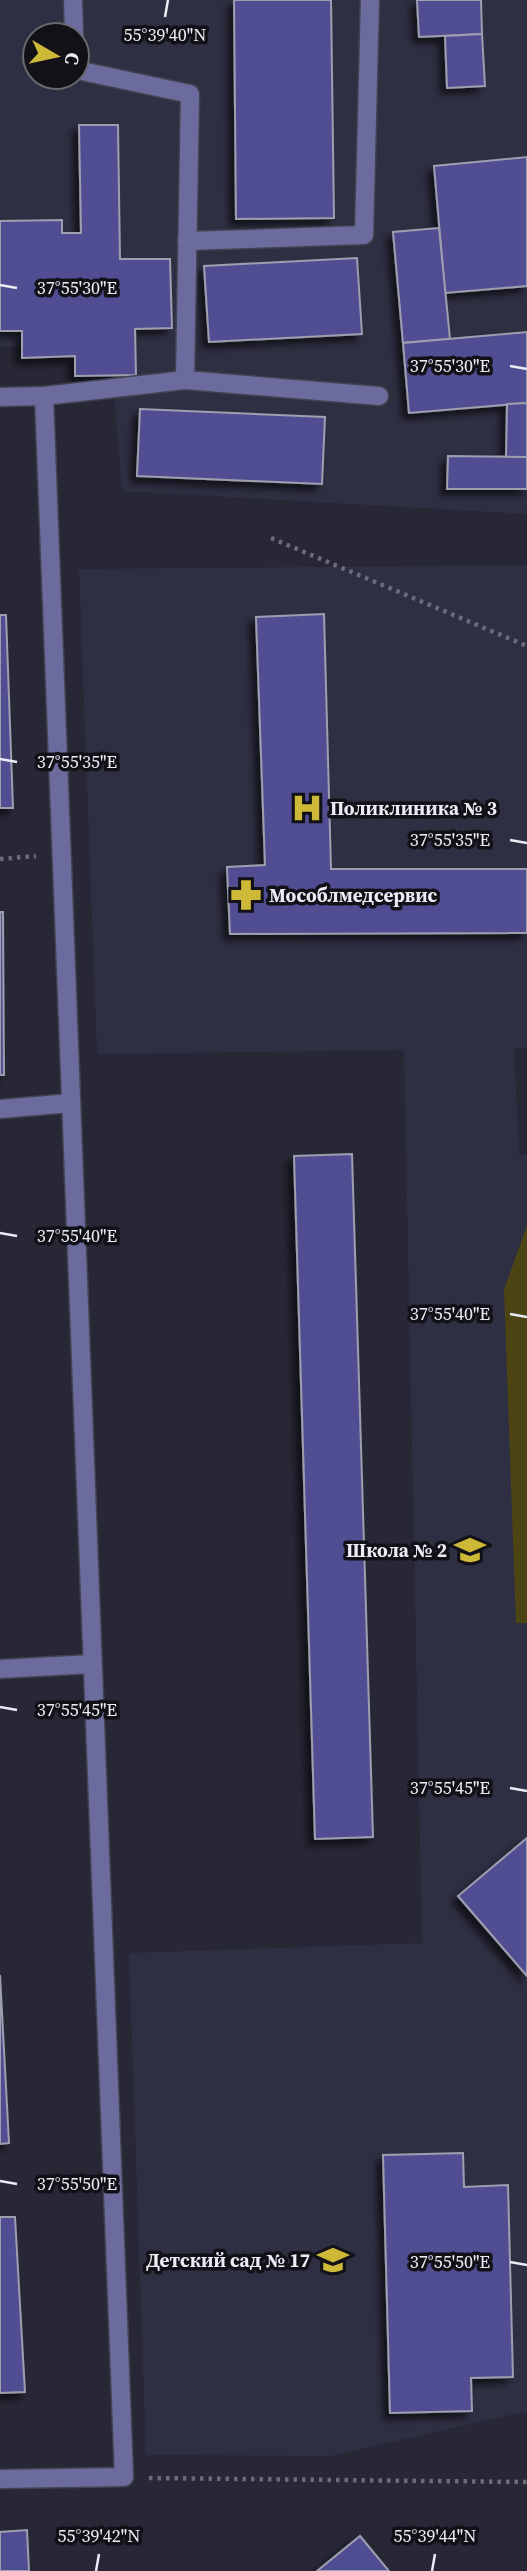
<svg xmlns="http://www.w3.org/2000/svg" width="527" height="2571" font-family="'Source Serif 4',serif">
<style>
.built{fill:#2f2f43;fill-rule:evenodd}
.green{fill:#4c4413}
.building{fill:#514e92;stroke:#9d9eae;stroke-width:2;filter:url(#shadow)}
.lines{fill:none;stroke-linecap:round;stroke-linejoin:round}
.minor-casing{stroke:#424350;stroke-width:21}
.path{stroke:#6c6c78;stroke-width:4.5;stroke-dasharray:3.5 5;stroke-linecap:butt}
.minor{stroke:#6b6c9d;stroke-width:18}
.ticks{fill:none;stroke:#ebecf5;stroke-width:2.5}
.labels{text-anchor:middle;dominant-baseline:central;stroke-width:7;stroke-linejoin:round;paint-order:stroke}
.poi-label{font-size:19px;font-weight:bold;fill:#ebecf5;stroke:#111117;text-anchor:start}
.ticks-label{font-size:18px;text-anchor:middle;fill:#ebecf5;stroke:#111117;stroke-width:7;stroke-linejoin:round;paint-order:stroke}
</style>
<defs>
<filter id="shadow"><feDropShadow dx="-6" dy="6" stdDeviation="3.5" flood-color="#0009"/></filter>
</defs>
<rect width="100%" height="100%" fill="#272735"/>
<g class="built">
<path d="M0,0H527V514L122,491L110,346L0,347ZM35,35H77V77H35Z"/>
<polygon points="527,565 527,1048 514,1048 519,1155 527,1155 527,2411 331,2456 146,2455 129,1953 422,1943 404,1050 97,1054 79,569"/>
</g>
<polygon class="green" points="527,1225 527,1623 516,1623 504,1290"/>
<g class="building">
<polygon points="234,0 331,0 334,218 236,219"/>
<polygon points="417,0 481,0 482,34 419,37"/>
<polygon points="482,34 485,86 447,88 445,36"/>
<polygon points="79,125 118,125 120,259 170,259 172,328 135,329 136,375 75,376 75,356 22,358 22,331 0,331 0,221 62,220 62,233 81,233"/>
<polygon points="527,157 527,286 445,293 434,166"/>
<polygon points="439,228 450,339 403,343 393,232"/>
<polygon points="357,258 362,334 209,342 204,266"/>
<polygon points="527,332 527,403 409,413 403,343"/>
<polygon points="527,403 527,457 506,457 507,404"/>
<polygon points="140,409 325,417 322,484 137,476"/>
<polygon points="448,456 527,457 527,489 447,489"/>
<polygon points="324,614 331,869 527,869 527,933 230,934 227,867 265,865 256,617"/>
<polygon points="0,615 6,615 13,808 0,808"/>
<polygon points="0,912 3,912 4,1075 0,1075"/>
<polygon points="352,1154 373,1837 315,1839 294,1156"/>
<polygon points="527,1838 527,1976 458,1896"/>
<polygon points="0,1975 9,2143 0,2144"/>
<polygon points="463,2153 464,2187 508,2185 513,2377 471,2378 472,2411 390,2413 383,2155"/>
<polygon points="0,2217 15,2217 25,2392 0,2393"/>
<polygon points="27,2530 29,2571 0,2571 0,2532"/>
<polygon points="360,2536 389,2571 317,2571"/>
</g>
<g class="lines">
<defs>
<g id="minor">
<polyline points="73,0 74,35"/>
<polyline points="77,70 190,94 185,380"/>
<polyline points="187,241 364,235 370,0"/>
<polyline points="44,396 185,380 379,396"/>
<polyline points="0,397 44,396 124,2477 0,2479"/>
<polyline points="0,1109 71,1103"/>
<polyline points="0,1669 92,1664"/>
</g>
</defs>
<use href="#minor" class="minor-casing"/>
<g class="path">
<polyline points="271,538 527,646"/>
<polyline points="0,859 36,856"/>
<polyline points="149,2478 527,2482"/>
</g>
<use href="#minor" class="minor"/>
</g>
<path class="ticks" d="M165,17L168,0M0,285L17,288M510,366L527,369M0,759L17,762M510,840L527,843M0,1233L17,1236M510,1314L527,1317M0,1707L17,1710M510,1788L527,1791M0,2181L17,2184M510,2262L527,2265M96,2571L99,2554M432,2571L435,2554"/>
<defs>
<symbol id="hospital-bare" viewBox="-9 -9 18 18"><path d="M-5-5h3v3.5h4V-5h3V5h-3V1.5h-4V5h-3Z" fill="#ceb837" stroke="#111117" stroke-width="2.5" paint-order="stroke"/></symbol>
<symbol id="pharmacy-bare" viewBox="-9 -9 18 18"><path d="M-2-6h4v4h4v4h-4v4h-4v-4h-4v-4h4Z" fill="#ceb837" stroke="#111117" stroke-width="2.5" paint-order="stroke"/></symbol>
<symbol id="school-bare" viewBox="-9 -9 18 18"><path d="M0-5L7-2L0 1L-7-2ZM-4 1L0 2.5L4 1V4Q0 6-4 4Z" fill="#ceb837" stroke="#111117" stroke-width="2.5" paint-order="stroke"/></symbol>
</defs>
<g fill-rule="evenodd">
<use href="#hospital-bare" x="285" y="786" width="44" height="44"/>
<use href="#pharmacy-bare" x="224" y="873" width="44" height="44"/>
<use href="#school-bare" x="448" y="1528" width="44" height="44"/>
<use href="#school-bare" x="311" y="2238" width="44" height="44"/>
</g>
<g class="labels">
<g class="poi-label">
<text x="330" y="808">Поликлиника № 3</text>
<text x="269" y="895">Мособлмедсервис</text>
<text x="447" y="1550" text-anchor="end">Школа № 2</text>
<text x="310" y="2260" text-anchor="end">Детский сад № 17</text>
</g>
</g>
<g class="ticks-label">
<text x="165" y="41">55°39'40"N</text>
<text x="77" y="294">37°55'30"E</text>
<text x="450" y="372">37°55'30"E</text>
<text x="77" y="768">37°55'35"E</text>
<text x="450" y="846">37°55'35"E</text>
<text x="77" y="1242">37°55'40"E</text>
<text x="450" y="1320">37°55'40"E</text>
<text x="77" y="1716">37°55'45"E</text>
<text x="450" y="1794">37°55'45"E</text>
<text x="77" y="2190">37°55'50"E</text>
<text x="450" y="2268">37°55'50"E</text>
<text x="99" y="2542">55°39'42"N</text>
<text x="435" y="2542">55°39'44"N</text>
</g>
<g transform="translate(56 56) rotate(99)"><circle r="33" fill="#111117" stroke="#686970" stroke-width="2"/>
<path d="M0-5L12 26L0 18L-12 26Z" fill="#ceb837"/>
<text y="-10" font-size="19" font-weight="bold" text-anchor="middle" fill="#ebecf5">С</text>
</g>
</svg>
